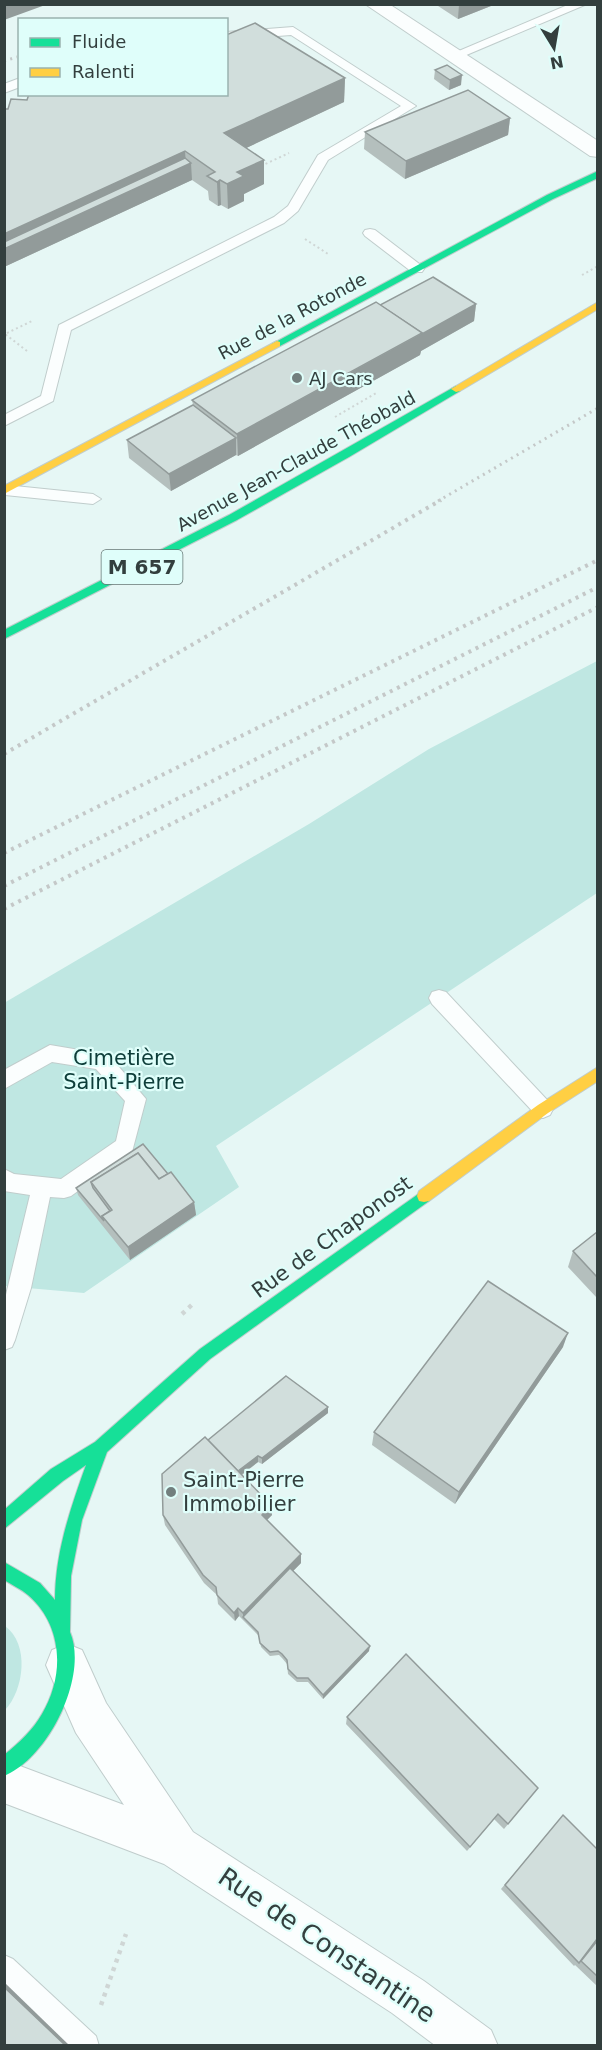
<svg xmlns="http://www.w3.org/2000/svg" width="602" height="2050" font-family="'DejaVu Sans',sans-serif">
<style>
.green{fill:#bfe7e2}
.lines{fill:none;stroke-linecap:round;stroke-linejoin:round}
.lane-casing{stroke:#c0cdcc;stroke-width:2}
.street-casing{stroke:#c0cdcc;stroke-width:2}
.fast-casing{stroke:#c0cdcc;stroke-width:2}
.slow-casing{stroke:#c0cdcc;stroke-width:2}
.path-far1{stroke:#cfd6d5;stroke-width:2;stroke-dasharray:2 3;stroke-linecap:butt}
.path{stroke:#cfd6d5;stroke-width:4.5;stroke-dasharray:4 5;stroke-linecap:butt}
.lane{fill:#fbfefe;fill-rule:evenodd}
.street{fill:#fbfefe;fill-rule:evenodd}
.fast{fill:#16e098;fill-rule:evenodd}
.slow{fill:#ffcf43;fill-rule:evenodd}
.rail-far1{stroke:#c4c8c8;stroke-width:3;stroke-dasharray:2 4.5;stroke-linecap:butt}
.rail{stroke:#c4c8c8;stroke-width:4;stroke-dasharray:3 5;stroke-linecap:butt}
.wall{fill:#b4bfbd}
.shaded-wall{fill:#929b9a}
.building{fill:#d1dedc;stroke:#929b9a;stroke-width:1.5}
.poi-dot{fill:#727f7e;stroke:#dffefa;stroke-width:2}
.labels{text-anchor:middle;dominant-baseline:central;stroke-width:4.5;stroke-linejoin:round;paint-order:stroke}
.far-street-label{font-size:18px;fill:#333f3e;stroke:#dffefa}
.far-poi-label{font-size:18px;fill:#333f3e;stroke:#dffefa;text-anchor:start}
.shield{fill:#dffefa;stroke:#677876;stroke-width:1.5}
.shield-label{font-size:20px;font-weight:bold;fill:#333f3e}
.park-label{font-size:21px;fill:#0d3d39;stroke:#dffefa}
.street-label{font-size:21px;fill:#333f3e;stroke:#dffefa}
.poi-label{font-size:21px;fill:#333f3e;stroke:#dffefa;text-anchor:start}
.near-street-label{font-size:26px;fill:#333f3e;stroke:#dffefa}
</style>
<rect width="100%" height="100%" fill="#e6f7f5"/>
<g class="green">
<polygon points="597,661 597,893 216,1146 239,1187 84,1293 5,1286 4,1003 309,824 429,749"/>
<path d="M5,1626C30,1644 24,1690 5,1710Z"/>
</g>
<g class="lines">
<defs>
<g id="lane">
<polygon points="570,4 587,4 457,59 449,59 447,56"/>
<polygon points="293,27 416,106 328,160 298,211 284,223 71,330 53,401 4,426 4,415 41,396 59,325 274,217 288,206 318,155 401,106 291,35 226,40 226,32"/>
<polygon points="20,78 20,87 4,93 4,84"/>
<polygon points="370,229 375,230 422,266 424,269 422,272 412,272 365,236 363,233 365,230"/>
<polygon points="5,485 93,494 101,499 93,504 5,495"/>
<polygon points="439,990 446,992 550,1103 553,1109 550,1115 543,1118 536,1115 432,1004 429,998 432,992"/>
<polygon points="50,1045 109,1055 146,1099 132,1152 71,1196 64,1198 50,1197 31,1288 15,1340 12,1347 4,1350 4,1303 30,1195 4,1191 4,1169 14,1174 61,1179 116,1141 125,1101 96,1069 52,1062 4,1089 4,1070"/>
<polygon points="4,1955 13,1959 96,2036 99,2046 66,2046 4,1987"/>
</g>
<g id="street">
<polygon points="365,4 389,4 598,141 598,157 590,156"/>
<polygon points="67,1644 82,1650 106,1703 193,1832 424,1981 491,2030 498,2046 436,2046 392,2013 164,1864 4,1803 4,1760 124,1805 76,1733 46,1665 52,1650"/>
</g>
<g id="fast">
<polygon points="598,171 598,178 553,199 280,346 274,346 272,344 547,195"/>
<polygon points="456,386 460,387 460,391 349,457 237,520 4,639 4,630 229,515"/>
<path d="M424,1190L429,1191L431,1196L429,1201L210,1359L107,1452L82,1520L71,1576L70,1632C89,1676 48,1758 4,1776V1755C19,1743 33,1730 42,1714C65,1675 63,1625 28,1595C21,1589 12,1585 4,1580V1562L40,1583L55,1600C55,1553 70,1510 86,1465L63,1481L4,1529V1510L51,1469L95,1442L200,1349Z"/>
</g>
<g id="slow">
<polygon points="598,302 598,309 460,391 456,392 451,389"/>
<polygon points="277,341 280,342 280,346 4,494 4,486"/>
<polygon points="598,1067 598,1081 548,1113 429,1201 424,1202 419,1201 417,1196 419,1191 538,1105"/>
</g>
</defs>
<use href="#lane" class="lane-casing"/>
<use href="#street" class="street-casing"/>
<use href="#fast" class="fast-casing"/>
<use href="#slow" class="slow-casing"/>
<g class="path-far1">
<polyline points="261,166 289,153"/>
<polyline points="305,239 328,254"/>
<polyline points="582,275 598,266"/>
<polyline points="27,351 5,334 32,321"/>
<polyline points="335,417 378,392"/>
</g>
<g class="path">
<polyline points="182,1314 195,1302"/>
<polyline points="101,2005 126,1934"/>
</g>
<use href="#lane" class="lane"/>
<use href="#street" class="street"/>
<use href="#fast" class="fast"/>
<use href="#slow" class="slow"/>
<g class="rail-far1">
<polyline points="4,61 17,57"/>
<polyline points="438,501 598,408"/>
</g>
<g class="rail">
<polyline points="4,754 441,500"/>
<polyline points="4,853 598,560"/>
<polyline points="4,886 598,587"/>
<polyline points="4,909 598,607"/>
</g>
</g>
<g class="wall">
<polygon points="435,4 496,4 458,19"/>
<polygon points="435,70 461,85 449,90 434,79"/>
<polygon points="345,78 344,102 246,148 264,184 244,194 244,201 228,209 221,205 218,206 209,200 208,191 192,180 4,267 4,109 8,109 27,100"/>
<polygon points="510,118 508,135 405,179 364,149 365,132"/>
<polygon points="476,304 474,321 421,351 420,355 238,456 236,455 171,491 129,458 127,440 193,405 192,400 380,305"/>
<polygon points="143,1144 168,1174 194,1202 196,1215 130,1260 78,1195 76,1188"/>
<polygon points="597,1232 597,1298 568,1267 573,1251"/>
<polygon points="563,1347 455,1504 372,1445 374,1432"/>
<polygon points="328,1407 328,1413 262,1464 258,1462 242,1475 272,1515 267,1520 301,1563 293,1571 369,1651 323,1699 308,1682 297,1682 288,1674 287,1664 282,1658 279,1655 270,1656 261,1647 259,1636 239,1616 235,1621 218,1604 217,1595 204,1583 165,1525 163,1515 208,1440"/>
<polygon points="347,1717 538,1788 504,1829 494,1819 467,1851 346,1724"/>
<polygon points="559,1820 597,1849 597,1986 575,1965 574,1966 501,1889"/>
</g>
<g class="shaded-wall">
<polygon points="4,4 48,4 4,20"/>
<polygon points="459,4 496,4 458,19"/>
<polygon points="462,75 461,85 449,90 450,80"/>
<polygon points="345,78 344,102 225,158 224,133"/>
<polygon points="510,118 508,135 405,179 406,161"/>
<polygon points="185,151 186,165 191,163 192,180 4,267 4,234"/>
<polygon points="264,160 264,184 244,194 244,201 228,209 227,184 237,172"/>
<polygon points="220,180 221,205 218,206 217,182"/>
<polygon points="476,304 474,321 421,351 420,355 238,456 237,434"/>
<polygon points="236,438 236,455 171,491 169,474"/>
<polygon points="194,1202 196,1215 130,1260 128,1247"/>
<polygon points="568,1333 563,1347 455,1504 459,1492"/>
<polygon points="328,1407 328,1413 262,1464 262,1458"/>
<polygon points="258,1456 258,1462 237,1478 236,1473"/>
<polygon points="271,1505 272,1515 263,1524 262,1515"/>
<polygon points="301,1554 301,1563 246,1619 243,1617 243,1621 243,1613"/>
<polygon points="238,1608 239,1616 235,1621 234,1613"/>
<polygon points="370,1646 369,1651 323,1699 323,1695"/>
<polygon points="4,1983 5,1983 70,2046 66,2046 4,1987"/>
</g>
<g class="building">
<polygon points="255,23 345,78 224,133 264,160 237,172 244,176 227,184 220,180 217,182 207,176 215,172 185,151 4,234 4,109 8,109 11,99 27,100 29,94 226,94 226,35"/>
<polygon points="447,65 462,75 450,80 435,70"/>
<polygon points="468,90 510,118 406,161 365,132"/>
<polygon points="185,158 191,163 4,249 4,242"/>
<polygon points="433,277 476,304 422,334 422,333 380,305"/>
<polygon points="376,302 422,333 237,434 192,400"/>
<polygon points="193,405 236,438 169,474 127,440"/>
<polygon points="143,1144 168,1174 159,1179 138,1153 91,1182 93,1188 110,1211 102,1216 104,1221 76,1188"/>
<polygon points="138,1153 159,1179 171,1172 194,1202 128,1247 102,1216 112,1210 91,1182"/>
<polygon points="597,1232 597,1277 573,1251"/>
<polygon points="488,1281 568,1333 459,1492 374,1432"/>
<polygon points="286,1376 328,1407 262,1458 258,1456 238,1471 208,1440"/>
<polygon points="205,1437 271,1505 262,1515 301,1554 243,1613 238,1608 234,1613 217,1595 216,1587 203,1575 163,1515 162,1474"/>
<polygon points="290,1568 370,1646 323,1695 308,1678 297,1678 288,1669 287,1660 282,1654 278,1651 270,1652 260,1643 258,1632 243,1617"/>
<polygon points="406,1654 538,1788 508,1824 498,1814 470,1847 347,1717"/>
<polygon points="563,1815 597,1849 597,1939 579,1963 505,1885"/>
<polygon points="597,1941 597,1976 581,1961"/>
<polygon points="4,1987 66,2046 4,2046"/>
</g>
<g class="poi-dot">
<circle cx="297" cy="378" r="6"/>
<circle cx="171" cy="1492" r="6"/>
</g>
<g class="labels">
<g class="far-street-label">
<text transform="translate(292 316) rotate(-28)">Rue de la Rotonde</text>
<text transform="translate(296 461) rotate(-29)">Avenue Jean-Claude Théobald</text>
</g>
<g class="far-poi-label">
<text x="309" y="378">AJ Cars</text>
</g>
<rect class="shield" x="101.5" y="550" width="81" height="34" rx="4.5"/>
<g class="shield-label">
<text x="142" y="567">M 657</text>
</g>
<g class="park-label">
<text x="124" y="1058">Cimetière<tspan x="124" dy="24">Saint-Pierre</tspan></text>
</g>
<g class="street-label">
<text transform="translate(332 1237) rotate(-36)">Rue de Chaponost</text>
</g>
<g class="poi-label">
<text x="183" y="1480">Saint-Pierre<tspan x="183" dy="24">Immobilier</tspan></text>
</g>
<g class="near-street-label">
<text transform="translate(327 1945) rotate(34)">Rue de Constantine</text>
</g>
</g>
<rect width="602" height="2050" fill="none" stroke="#333f3e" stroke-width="12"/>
<rect x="18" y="18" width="210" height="78" fill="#dffefa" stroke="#9ab2af" stroke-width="1.5"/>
<rect x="30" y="38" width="30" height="9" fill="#16e098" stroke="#9ab2af" stroke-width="1.5"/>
<text x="72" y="48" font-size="18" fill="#333f3e">Fluide</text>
<rect x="30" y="68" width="30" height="9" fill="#ffcf43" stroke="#9ab2af" stroke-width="1.5"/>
<text x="72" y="78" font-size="18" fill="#333f3e">Ralenti</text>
<g transform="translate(554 48) rotate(169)" stroke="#dffefa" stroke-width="4.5" paint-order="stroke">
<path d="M0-4.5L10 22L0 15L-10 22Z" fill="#333f3e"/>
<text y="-9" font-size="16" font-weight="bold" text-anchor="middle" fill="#333f3e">N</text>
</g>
</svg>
